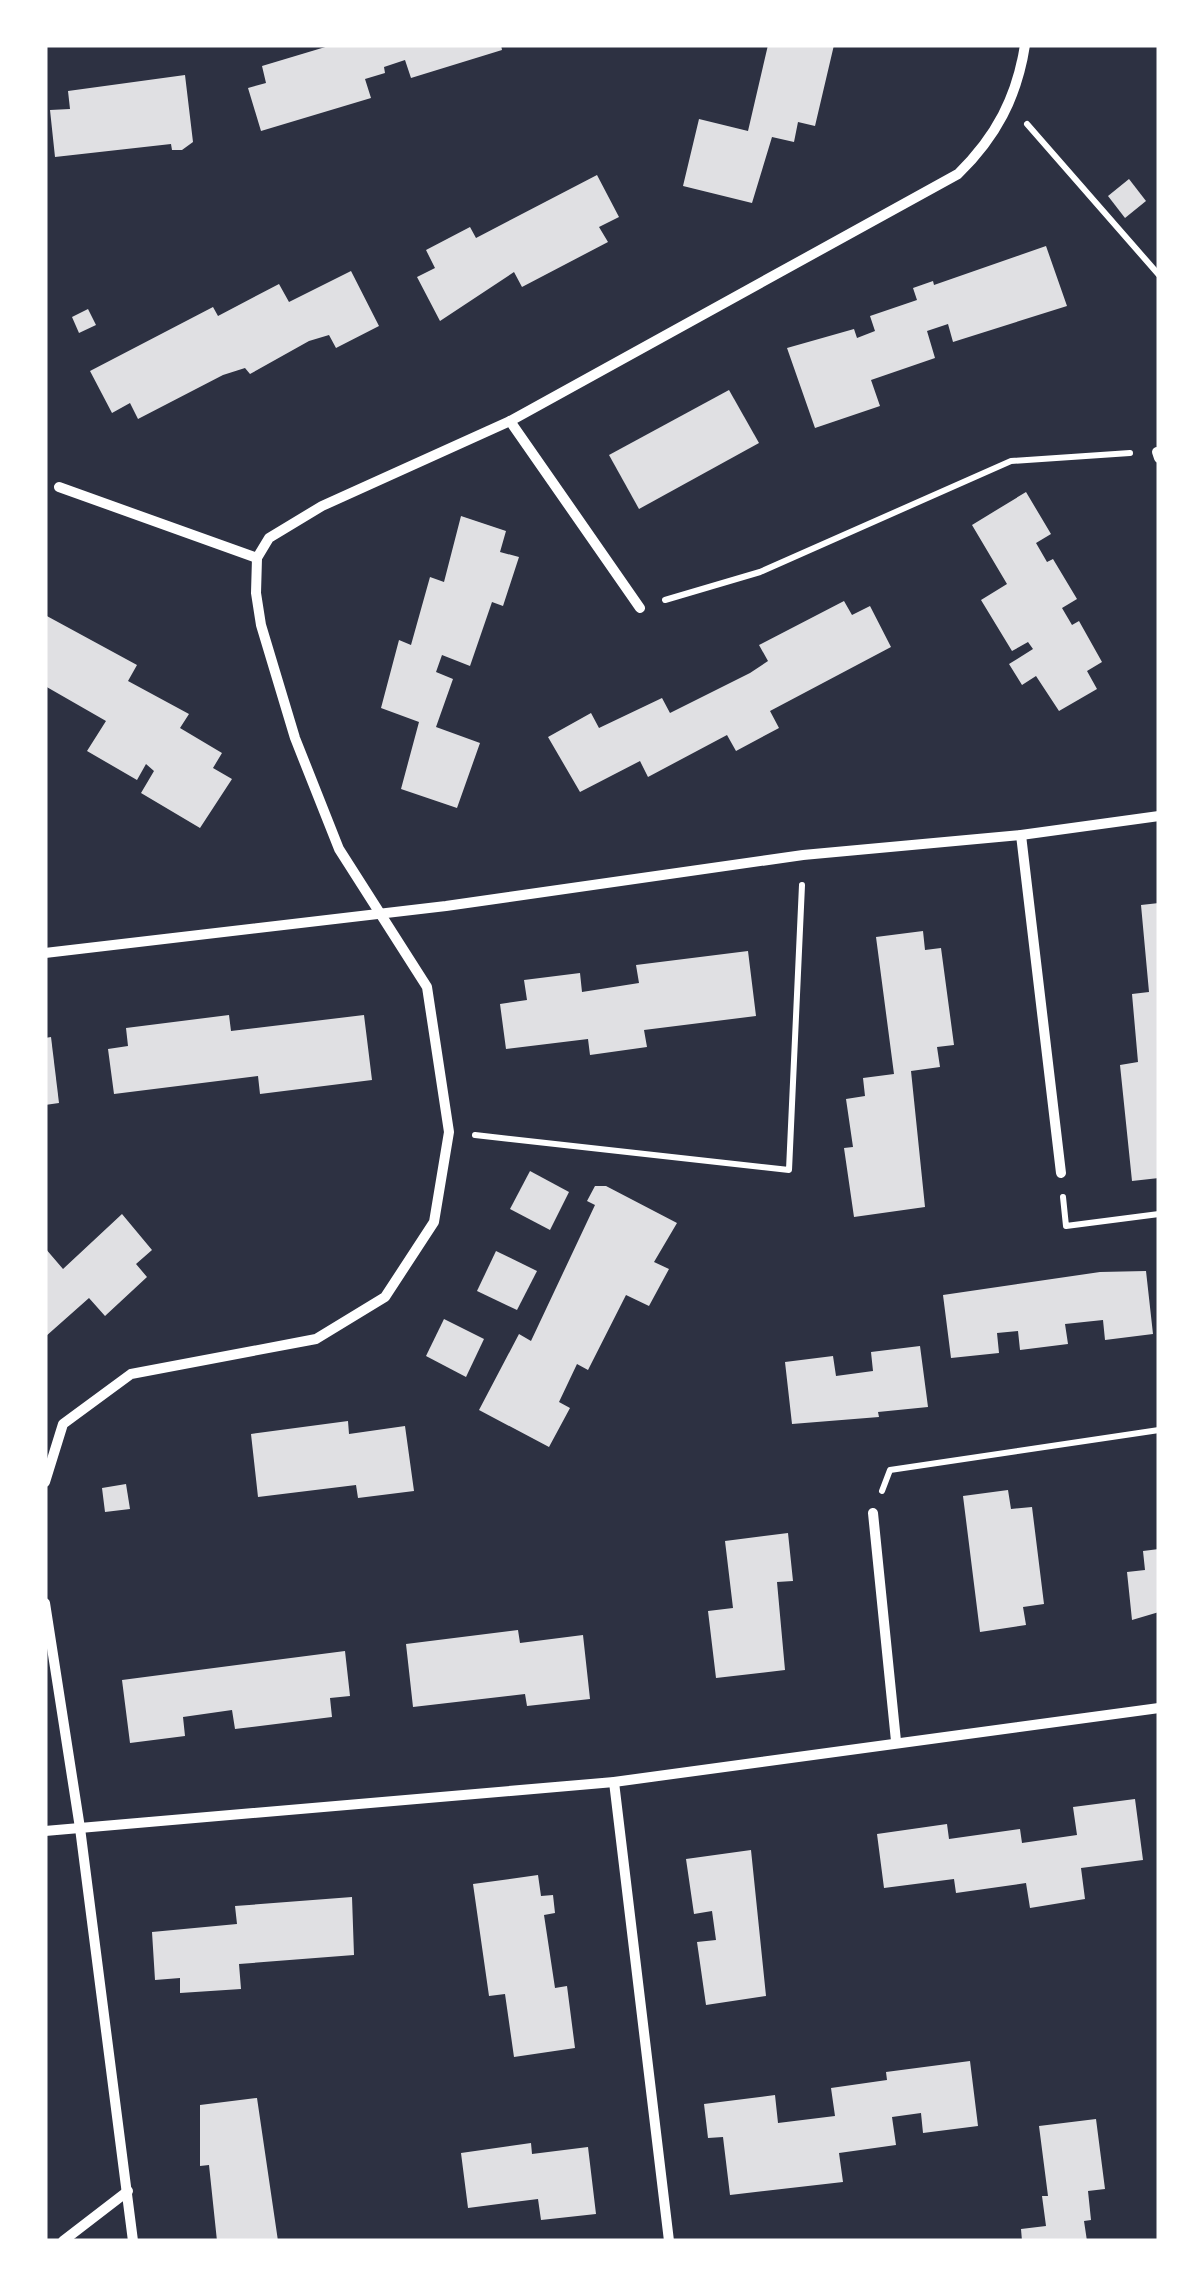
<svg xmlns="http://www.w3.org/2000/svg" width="1204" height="2286" font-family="'Varela Round',sans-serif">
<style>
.building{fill:#e0e0e3}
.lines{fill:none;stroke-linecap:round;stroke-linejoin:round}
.path{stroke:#fff;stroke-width:6}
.minor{stroke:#fff;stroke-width:10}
</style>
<rect width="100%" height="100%" fill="#2d3142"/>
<g class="building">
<polygon points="332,45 501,45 502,50 411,78 405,60 384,67 385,73 365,79 371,98 261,131 248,88 266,83 262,66"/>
<polygon points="768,45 834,45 815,126 798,122 794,142 772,137 752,203 683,186 699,119 748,131"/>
<polygon points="185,75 193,142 182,150 172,150 171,144 55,157 50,110 70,109 68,91"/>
<polygon points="597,175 619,217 599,227 608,242 522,287 514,272 440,321 417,277 435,268 426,250 470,227 476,238"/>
<polygon points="1129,179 1146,201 1125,218 1108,196"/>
<polygon points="1046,246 1067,306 953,342 948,324 927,331 935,358 871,380 880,406 815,428 787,348 854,329 857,338 875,331 870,316 917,300 913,288 933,281 934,285"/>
<polygon points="351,271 379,326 336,348 329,335 309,341 250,374 245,368 223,375 138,419 130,403 112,413 90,371 213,307 218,316 279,284 289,302"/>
<polygon points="88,309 96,325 79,333 72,317"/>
<polygon points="729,390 759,443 639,509 609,455"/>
<polygon points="1026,492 1051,534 1036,543 1047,562 1053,559 1077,599 1062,608 1072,625 1079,621 1102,662 1087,671 1097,689 1059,711 1036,676 1022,685 1009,664 1033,649 1028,642 1012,651 981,600 1007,584 972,525"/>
<polygon points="461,516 506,531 500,552 519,557 503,606 492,602 470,666 442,655 436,672 453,679 436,727 480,743 457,808 401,789 419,722 381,708 399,640 411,645 430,577 444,582"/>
<polygon points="844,601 852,615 870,606 891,647 770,711 779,728 736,751 727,735 648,777 640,761 580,792 548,737 591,713 599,728 662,698 670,713 750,673 768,661 759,645"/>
<polygon points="45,615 137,665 128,681 189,714 180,728 222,753 213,768 232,779 200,828 141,793 154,771 146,764 137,780 87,751 106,721 45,686"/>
<polygon points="1159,903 1159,1178 1132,1181 1120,1065 1138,1062 1132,994 1149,992 1141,905"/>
<polygon points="923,931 925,950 941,948 954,1045 937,1047 940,1067 911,1071 925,1207 854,1217 844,1148 853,1147 846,1099 865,1096 863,1078 894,1074 876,937"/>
<polygon points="748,951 756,1016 644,1030 647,1047 590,1055 588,1039 506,1049 500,1004 527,1000 524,980 580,973 582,992 639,983 636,965"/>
<polygon points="229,1015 231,1031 364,1015 372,1080 260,1094 258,1076 114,1094 108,1049 128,1046 126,1028"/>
<polygon points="51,1037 59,1103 45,1105 45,1038"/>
<polygon points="530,1171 569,1192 550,1230 510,1209"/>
<polygon points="595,1186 606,1186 677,1223 654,1262 669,1269 649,1306 626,1295 588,1370 577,1364 559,1402 570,1408 549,1447 479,1410 519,1334 531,1341 595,1205 587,1201"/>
<polygon points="122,1214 152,1250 136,1264 147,1277 105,1316 89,1298 45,1337 45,1248 63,1269"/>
<polygon points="496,1251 537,1271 517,1310 477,1291"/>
<polygon points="1146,1271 1153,1334 1105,1340 1103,1320 1065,1324 1068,1344 1020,1350 1018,1331 997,1333 999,1353 951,1358 943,1295 1100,1272"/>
<polygon points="444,1319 484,1339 466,1377 426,1356"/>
<polygon points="920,1346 928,1407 878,1412 879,1417 792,1424 785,1362 833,1356 836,1376 873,1371 871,1352"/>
<polygon points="348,1421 349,1434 405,1426 414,1491 358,1498 356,1485 258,1497 251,1434"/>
<polygon points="126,1484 130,1509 105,1512 102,1488"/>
<polygon points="1008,1490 1011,1509 1032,1507 1044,1604 1023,1607 1026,1625 980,1632 963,1496"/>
<polygon points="788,1533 793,1581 777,1582 785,1670 716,1678 708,1611 733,1608 725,1541"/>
<polygon points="1159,1549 1159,1612 1132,1620 1127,1572 1145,1570 1143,1551"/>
<polygon points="518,1630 520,1643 583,1635 590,1699 527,1706 525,1694 413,1707 406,1644"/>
<polygon points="345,1651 350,1696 330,1698 332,1717 235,1729 232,1710 183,1717 185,1736 130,1743 122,1680"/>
<polygon points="1135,1799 1143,1860 1081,1868 1085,1899 1030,1908 1026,1883 956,1893 954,1879 884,1888 877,1834 947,1824 949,1839 1020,1829 1022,1843 1077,1835 1073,1807"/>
<polygon points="751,1850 766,1996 706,2005 697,1942 716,1940 712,1911 694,1914 686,1859"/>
<polygon points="538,1875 541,1896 553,1895 555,1913 544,1915 555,1988 567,1986 575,2048 514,2057 505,1994 489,1996 473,1884"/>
<polygon points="352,1897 354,1955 239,1964 241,1989 180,1993 180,1978 155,1980 152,1932 237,1924 235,1906"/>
<polygon points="970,2061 978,2126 923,2133 921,2113 892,2117 896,2145 839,2153 843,2182 730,2195 723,2137 708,2138 704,2104 775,2095 778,2123 835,2116 831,2088 887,2080 886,2072"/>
<polygon points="257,2098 278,2241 217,2241 209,2165 200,2166 200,2105"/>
<polygon points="1096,2119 1105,2189 1088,2191 1091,2220 1084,2221 1087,2241 1022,2241 1021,2229 1046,2226 1042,2196 1048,2196 1039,2126"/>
<polygon points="531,2143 532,2154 588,2147 596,2214 541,2220 538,2199 468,2208 461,2153"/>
</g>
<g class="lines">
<g class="path">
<polyline points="1027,124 1159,275"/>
<polyline points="665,600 760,572 1011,461 1130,453"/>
<polyline points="475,1135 789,1170 802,885"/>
<polyline points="1063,1197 1066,1226 1159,1214"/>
<polyline points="882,1491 890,1470 1159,1430"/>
</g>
<g class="minor">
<polyline points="510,421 640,608"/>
<polyline points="1157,452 1159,458"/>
<polyline points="59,487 257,558"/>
<polyline points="1021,835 1061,1173"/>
<polyline points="45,953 446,906 803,855 1021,835 1159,816"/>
<path d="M45,1482L63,1424L131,1374L316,1339L385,1297L434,1222L449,1132L427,987L339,849L295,738L261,625L256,593L257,558L269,538L322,506L510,421L958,174C996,137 1017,97 1025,45"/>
<polyline points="873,1513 896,1741"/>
<polyline points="45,1603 80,1828 133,2241"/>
<polyline points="614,1782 669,2241"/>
<polyline points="45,1831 614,1782 1159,1708"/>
<polyline points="63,2241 128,2191"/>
</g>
</g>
<rect width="1204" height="2286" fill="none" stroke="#ffffff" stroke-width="95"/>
</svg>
